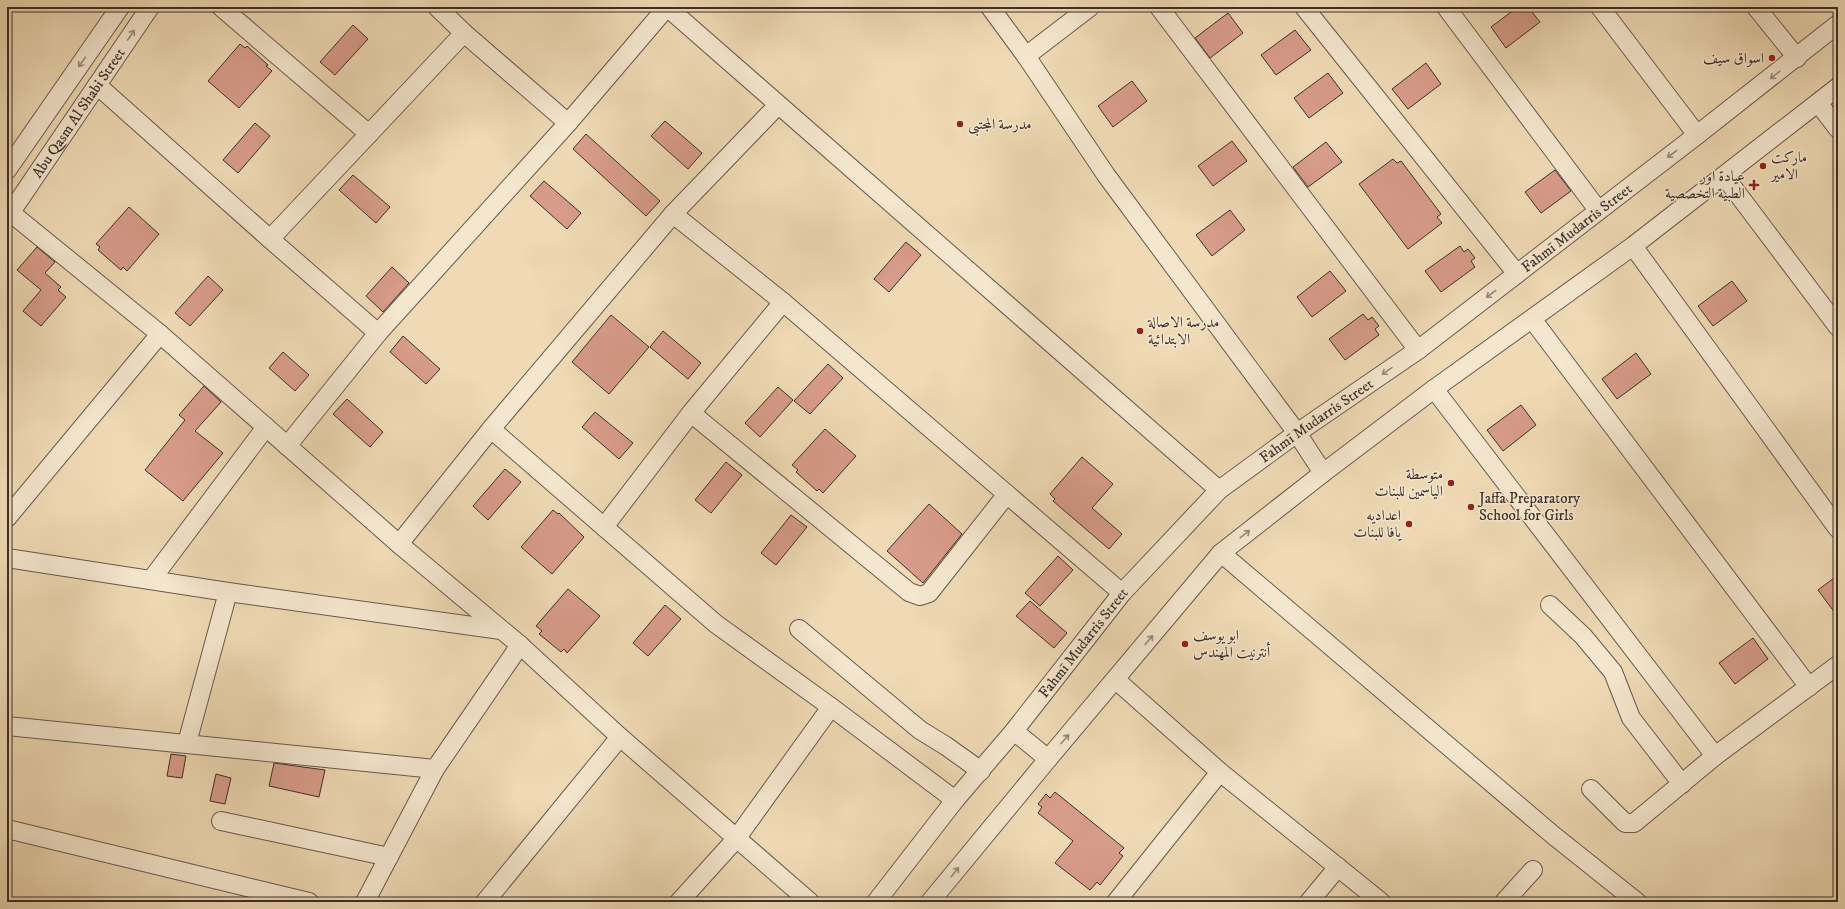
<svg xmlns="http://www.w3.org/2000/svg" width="1845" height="909" font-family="'IM FELL DW Pica',Amiri,serif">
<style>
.building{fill:#d89c8a;stroke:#3c2f2a}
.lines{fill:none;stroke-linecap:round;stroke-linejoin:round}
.minor-casing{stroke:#695a4d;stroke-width:20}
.minor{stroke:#f5e7cf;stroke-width:18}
.oneway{stroke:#988b7c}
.poi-dot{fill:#8f2418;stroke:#f5e7cf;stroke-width:1.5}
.labels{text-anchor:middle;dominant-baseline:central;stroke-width:3;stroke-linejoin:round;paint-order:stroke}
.poi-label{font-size:15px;fill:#3c2f2a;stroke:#f5e7cf;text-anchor:start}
.street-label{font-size:15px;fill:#3c2f2a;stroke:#f5e7cf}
</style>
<rect width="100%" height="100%" fill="#efdab5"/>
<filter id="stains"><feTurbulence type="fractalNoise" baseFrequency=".005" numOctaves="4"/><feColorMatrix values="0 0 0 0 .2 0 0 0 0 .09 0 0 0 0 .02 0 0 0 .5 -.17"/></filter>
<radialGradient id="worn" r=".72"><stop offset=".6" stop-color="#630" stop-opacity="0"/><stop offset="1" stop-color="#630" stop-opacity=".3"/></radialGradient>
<g class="building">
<polygon points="1518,7 1528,7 1540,22 1506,48 1491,27"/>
<polygon points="1228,13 1243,33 1210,58 1195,38"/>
<polygon points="353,25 368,39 335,75 320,62"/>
<polygon points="1295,30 1311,50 1276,75 1261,55"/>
<polygon points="240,44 245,48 247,46 268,65 266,66 272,71 239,108 208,81"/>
<polygon points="1426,63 1441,84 1408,109 1392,89"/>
<polygon points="1328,73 1343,93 1309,118 1294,98"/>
<polygon points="1132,81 1147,101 1113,127 1098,106"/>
<polygon points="665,121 702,153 688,169 651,136"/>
<polygon points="255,123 270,136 238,173 223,160"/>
<polygon points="586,134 660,201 646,216 573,149"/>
<polygon points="1232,141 1247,161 1213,186 1198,166"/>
<polygon points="1326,142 1342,162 1308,187 1293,167"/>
<polygon points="1393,159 1397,163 1401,161 1441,214 1437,217 1442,223 1408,249 1359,184"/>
<polygon points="1555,170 1571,191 1541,213 1525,192"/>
<polygon points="353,175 390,207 376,223 339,190"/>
<polygon points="544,181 581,213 567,229 530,196"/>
<polygon points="129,207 159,234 127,271 123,267 121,270 98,250 100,247 96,244"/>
<polygon points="1230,210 1245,230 1212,256 1196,235"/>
<polygon points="906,242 921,255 889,292 874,279"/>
<polygon points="1460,246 1464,252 1468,249 1475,258 1471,261 1475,267 1441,292 1425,271"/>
<polygon points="37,247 55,262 45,273 61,287 58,290 66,297 41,326 23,311 41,290 17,270"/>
<polygon points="392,267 409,283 383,312 366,296"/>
<polygon points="1330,271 1346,291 1312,317 1297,297"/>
<polygon points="208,276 223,290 190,326 175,313"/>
<polygon points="1732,281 1747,301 1713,326 1698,306"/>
<polygon points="1363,314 1368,320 1372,317 1379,326 1375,329 1379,335 1345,360 1329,339"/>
<polygon points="611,315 649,347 609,394 572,362"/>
<polygon points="663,331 701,363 688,379 650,347"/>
<polygon points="403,336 440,369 426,384 390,352"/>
<polygon points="283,352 309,375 295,391 269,368"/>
<polygon points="1636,353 1651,374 1617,399 1602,379"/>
<polygon points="828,364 843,378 810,414 794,401"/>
<polygon points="204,386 221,402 195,431 223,453 183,501 145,470 185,420 179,415"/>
<polygon points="778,387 793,400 760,437 745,423"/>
<polygon points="347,399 383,432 370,447 333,414"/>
<polygon points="1521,405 1536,425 1503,451 1487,430"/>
<polygon points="595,412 633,443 619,459 582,427"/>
<polygon points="825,429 856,456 823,493 819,489 817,491 796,472 798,470 792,465"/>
<polygon points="1082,457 1113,484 1092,508 1122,534 1109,549 1053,501 1055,499 1050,494"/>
<polygon points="726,462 742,475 711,513 695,500"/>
<polygon points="505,469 521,482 488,520 473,506"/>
<polygon points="929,504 962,534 923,583 887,551"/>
<polygon points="553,510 558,514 559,513 584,537 552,574 521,547"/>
<polygon points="791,515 807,527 776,565 761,553"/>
<polygon points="1058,556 1073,570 1040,606 1025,593"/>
<polygon points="1838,575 1838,617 1818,590"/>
<polygon points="568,589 600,616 567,653 564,649 561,652 539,634 542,631 536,626"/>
<polygon points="1030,601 1067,633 1054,648 1016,616"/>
<polygon points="665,605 681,619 648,656 633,643"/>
<polygon points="1753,638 1768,659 1735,684 1719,663"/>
<polygon points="171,754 186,756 182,778 167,776"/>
<polygon points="274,763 325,770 319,797 269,786"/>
<polygon points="216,774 231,778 225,804 210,801"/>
<polygon points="1055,792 1124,848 1119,853 1123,856 1100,885 1097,882 1090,890 1055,863 1073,841 1038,813 1042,807 1038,804 1046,794 1050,798"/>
</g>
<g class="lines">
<defs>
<g id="minor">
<polyline points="221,7 369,134"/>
<polyline points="437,7 464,33 568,123"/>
<polyline points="667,7 1219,490"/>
<polyline points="990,7 1026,56 1106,175 1297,433 1323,473"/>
<polyline points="1159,7 1418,350"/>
<polyline points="1304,7 1517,274"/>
<polyline points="1446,7 1598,210"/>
<polyline points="1600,7 1697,135"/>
<polyline points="1756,7 1797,58"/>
<polyline points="1026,56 1090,7"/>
<polyline points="97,85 270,239 378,333"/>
<polyline points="1819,104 1838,129"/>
<polyline points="7,170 120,7"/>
<polyline points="1725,177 1838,327"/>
<polyline points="11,213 160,334 399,544 520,645 620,737 810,902"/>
<polyline points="673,214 783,302 1122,593"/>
<path id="s1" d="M7,218L150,7"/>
<polyline points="270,239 464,33"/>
<polyline points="1633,246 1838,529"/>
<polyline points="1532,319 1809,687"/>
<polyline points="1434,389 1715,756"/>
<polyline points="691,413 909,592 920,596 929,593 1007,494"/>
<polyline points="491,429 716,624 831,707 955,800"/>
<polyline points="287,446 378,333 568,123 667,7"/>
<polyline points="7,518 160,334"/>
<polyline points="604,527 691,413 783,302"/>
<polyline points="399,544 491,429 673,214 778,105"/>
<polyline points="1221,553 1553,835 1637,902"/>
<polyline points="7,558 228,592 501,630"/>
<polyline points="151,580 266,427"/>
<polyline points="1550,605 1583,636 1613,672 1631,718 1682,784"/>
<polyline points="799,629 920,730 946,746 981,771"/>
<polyline points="1116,680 1220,772 1381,902"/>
<polyline points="7,726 435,769"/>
<polyline points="1014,731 1048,759"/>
<polyline points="187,743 228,592"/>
<polyline points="1591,789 1625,823 1634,823 1715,756 1838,665"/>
<polyline points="221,821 389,857"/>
<polyline points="7,829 309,902"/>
<polyline points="365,902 435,769 520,645"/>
<polyline points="485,902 620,737"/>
<polyline points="679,902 736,839 831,707"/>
<path id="s2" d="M876,902L955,800L1014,731L1122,593L1219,490L1297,433L1418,350L1697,135L1838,24"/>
<polyline points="930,902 1048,759 1221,553 1323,473 1434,389 1633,246 1838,87"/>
<polyline points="1116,902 1220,772"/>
<polyline points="1309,902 1338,867"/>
<polyline points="1504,902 1533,870"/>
</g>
</defs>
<use href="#minor" class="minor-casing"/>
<use href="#minor" class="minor"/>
</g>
<defs><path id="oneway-shaft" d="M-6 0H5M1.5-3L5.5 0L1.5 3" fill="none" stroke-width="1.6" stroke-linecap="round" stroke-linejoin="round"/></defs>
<g class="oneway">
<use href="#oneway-shaft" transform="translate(131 35) rotate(-56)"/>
<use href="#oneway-shaft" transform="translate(82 62) rotate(125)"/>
<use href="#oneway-shaft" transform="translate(1775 75) rotate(142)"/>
<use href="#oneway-shaft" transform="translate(1672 154) rotate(143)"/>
<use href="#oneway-shaft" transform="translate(1491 294) rotate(143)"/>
<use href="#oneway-shaft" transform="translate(1387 371) rotate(145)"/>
<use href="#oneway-shaft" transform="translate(1245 534) rotate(-38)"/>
<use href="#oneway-shaft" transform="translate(1149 640) rotate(-50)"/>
<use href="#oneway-shaft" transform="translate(1065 739) rotate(-49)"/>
<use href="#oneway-shaft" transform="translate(955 872) rotate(-51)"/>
</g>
<g class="poi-dot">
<circle cx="1772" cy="58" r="4"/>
<circle cx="960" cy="124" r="4"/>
<circle cx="1763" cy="166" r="4"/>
<path d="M1752 179h4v4h4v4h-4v4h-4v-4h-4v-4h4z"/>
<circle cx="1140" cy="331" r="4"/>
<circle cx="1451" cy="483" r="4"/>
<circle cx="1471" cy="507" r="4"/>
<circle cx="1409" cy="524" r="4"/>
<circle cx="1185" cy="644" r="4"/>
</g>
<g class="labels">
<g class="poi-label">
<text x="1764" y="58" text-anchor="end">اسواق سيف</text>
<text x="968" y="124">مدرسة المجتبى</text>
<text x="1771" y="157">ماركت<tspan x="1771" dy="17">الامير</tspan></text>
<text x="1745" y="176" text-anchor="end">عيادة اور<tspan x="1745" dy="17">الطبية التخصصية</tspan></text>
<text x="1148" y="322">مدرسة الاصالة<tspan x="1148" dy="17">الابتدائية</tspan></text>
<text x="1443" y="474" text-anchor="end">متوسطة<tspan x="1443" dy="17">الياسمين للبنات</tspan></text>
<text x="1479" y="498">Jaffa Preparatory<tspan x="1479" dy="17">School for Girls</tspan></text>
<text x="1401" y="515" text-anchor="end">اعداديه<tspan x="1401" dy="17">يافا للبنات</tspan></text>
<text x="1193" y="635">ابو يوسف<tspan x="1193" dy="17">أنترنيت المهندس</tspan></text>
</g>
<g class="street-label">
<text stroke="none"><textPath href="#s1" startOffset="127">Abu Qasm Al Shabi Street</textPath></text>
<text stroke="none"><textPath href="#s2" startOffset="980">Fahmī Mudarris Street</textPath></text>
<text stroke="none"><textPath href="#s2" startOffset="656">Fahmī Mudarris Street</textPath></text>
<text stroke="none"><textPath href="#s2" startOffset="332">Fahmī Mudarris Street</textPath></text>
</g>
</g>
<rect width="1845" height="909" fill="none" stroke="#efdab5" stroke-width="24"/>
<rect x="8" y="8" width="1829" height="893" fill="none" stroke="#3c2f2a" stroke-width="2"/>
<rect x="12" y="12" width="1821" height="885" fill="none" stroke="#3c2f2a"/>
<rect width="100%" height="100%" filter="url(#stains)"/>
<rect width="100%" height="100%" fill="url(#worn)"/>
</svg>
